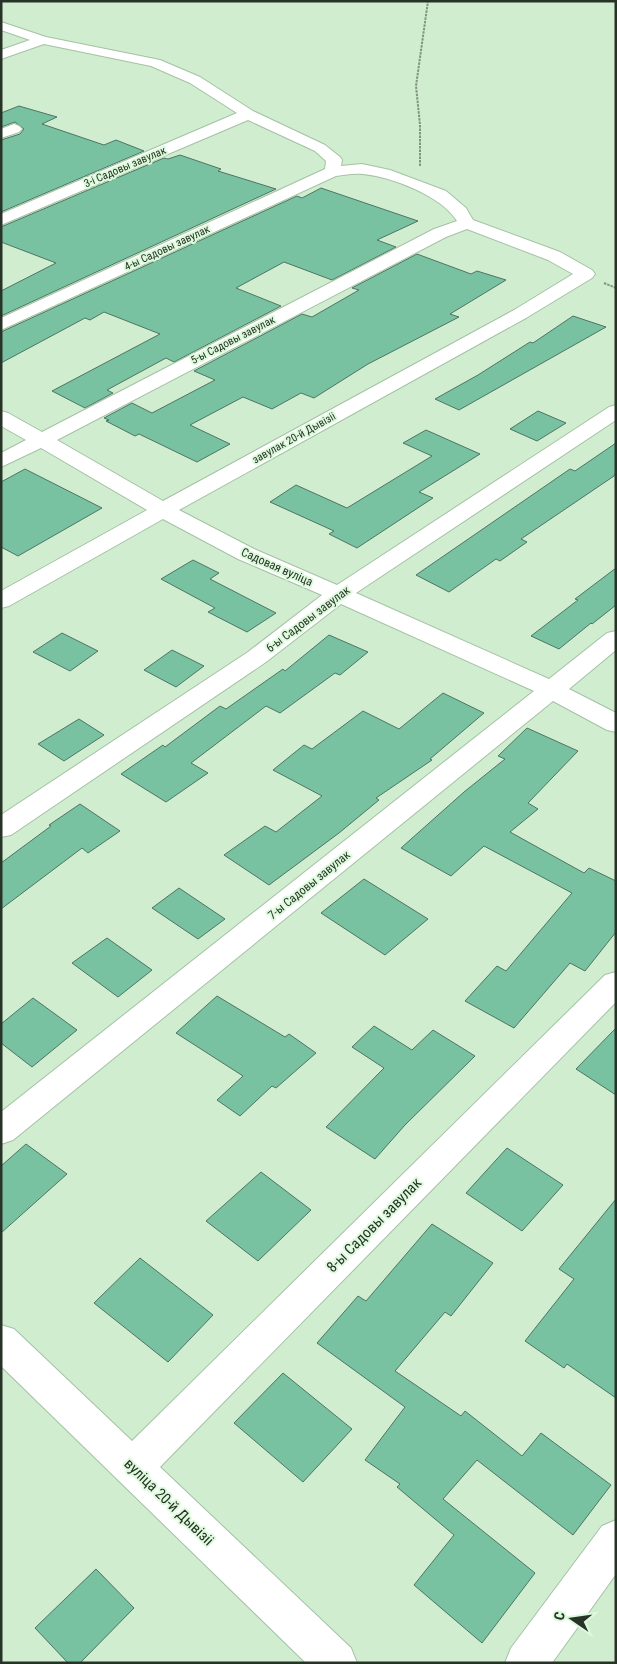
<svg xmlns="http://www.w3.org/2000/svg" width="617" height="1664" font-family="'Roboto Condensed',sans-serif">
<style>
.building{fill:#78c2a2;stroke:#4e7563}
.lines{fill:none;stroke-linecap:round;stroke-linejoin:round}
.minor-casing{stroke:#a4c1a4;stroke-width:2}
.path{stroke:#819680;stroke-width:2;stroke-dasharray:2.5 1;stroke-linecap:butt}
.minor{fill:#fff;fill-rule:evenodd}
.labels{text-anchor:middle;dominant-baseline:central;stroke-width:4;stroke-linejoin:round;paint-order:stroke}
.far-street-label{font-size:11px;fill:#283328;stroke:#ddfbdc}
.street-label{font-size:12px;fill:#283328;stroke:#ddfbdc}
.near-street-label{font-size:15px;fill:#283328;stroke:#ddfbdc}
</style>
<rect width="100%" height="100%" fill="#d0eecf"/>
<g class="building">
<polygon points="19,106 57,117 42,124 104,145 116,140 144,151 1,212 1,140 20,134 24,129 15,122 1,127 1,113"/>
<polygon points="180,155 221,169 218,171 276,189 1,316 1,291 56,263 1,242 1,227 164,158 168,159"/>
<polygon points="321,188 418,221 377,240 396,247 332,280 284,262 236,288 281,306 174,362 166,358 107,390 113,393 85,408 52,391 160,334 104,312 90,320 85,318 1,363 1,332 297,196 302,198"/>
<polygon points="417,254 471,274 477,271 506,280 450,314 459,317 368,364 314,398 301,393 272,409 243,397 190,425 230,444 197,462 139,434 135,436 106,421 109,420 104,418 132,403 152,413 215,380 194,371 302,314 312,317 359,290 352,288"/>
<polygon points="573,316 606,327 459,410 435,399 478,375 530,342 533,343"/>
<polygon points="538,411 566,423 537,441 510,429"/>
<polygon points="426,430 480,454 419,492 433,498 357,548 329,534 334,531 270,502 296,485 347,508 432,456 403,443"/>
<polygon points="616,443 616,472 614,476 521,539 527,542 500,561 496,559 449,592 416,575 570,469 575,471"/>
<polygon points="25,469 102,508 18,556 1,547 1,482"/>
<polygon points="193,560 219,573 210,579 276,613 247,632 208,612 215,608 161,579"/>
<polygon points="616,568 616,605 592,624 591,623 559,649 531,636 578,600 575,599"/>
<polygon points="62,633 98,651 70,671 33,652"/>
<polygon points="329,635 368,652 340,675 335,673 280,713 266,706 191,763 208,773 166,802 121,774 163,745 165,747 220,706 226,709 283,669 285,671"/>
<polygon points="172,650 204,666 176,687 144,670"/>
<polygon points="443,693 484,713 430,759 432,760 376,798 379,800 339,833 269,885 224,855 265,826 276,832 322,796 273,770 304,745 312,749 363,711 399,729"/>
<polygon points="79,719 104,735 64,761 38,744"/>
<polygon points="527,728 578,751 528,803 538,809 510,832 584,873 589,868 616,881 616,932 585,971 570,963 514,1028 465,1001 497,966 506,971 572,893 484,846 451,876 401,848 464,792 505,759 498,756"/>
<polygon points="80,804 120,831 88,853 82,848 1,909 1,863 51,826 49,825"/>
<polygon points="364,879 428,919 385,955 321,913"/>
<polygon points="179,888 225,919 198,939 152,908"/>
<polygon points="107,938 152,970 118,997 72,963"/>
<polygon points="217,996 285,1037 289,1034 316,1053 276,1088 272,1086 240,1116 217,1100 243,1076 176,1033"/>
<polygon points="33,998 77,1030 32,1067 1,1043 1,1024"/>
<polygon points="374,1026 412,1050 433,1030 475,1056 405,1125 375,1159 326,1127 384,1068 352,1047"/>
<polygon points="616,1028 616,1095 576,1069"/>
<polygon points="26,1144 67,1174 1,1233 1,1166"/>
<polygon points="507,1148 563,1185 522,1231 466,1193"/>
<polygon points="261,1172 311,1210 258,1261 206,1221"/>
<polygon points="616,1199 616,1398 567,1364 564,1368 525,1341 574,1279 559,1269"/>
<polygon points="432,1224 493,1263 451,1316 445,1312 395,1371 461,1416 465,1411 522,1456 541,1433 611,1485 573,1535 477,1460 443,1499 535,1573 482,1643 414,1585 454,1535 397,1487 400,1484 365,1460 405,1407 317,1343 358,1296 366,1301"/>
<polygon points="140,1258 213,1315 168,1362 94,1303"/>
<polygon points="283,1373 352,1429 303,1482 234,1423"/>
<polygon points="96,1569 134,1608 80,1663 68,1663 35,1628"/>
</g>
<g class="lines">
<defs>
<g id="minor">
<path d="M1,22L46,37L160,60L200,77L253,111L325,145L340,157L342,160L341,166L362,164L390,170L446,191L466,208L473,220L560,252L592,270L595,274L592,278L526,318L179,510L254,549L337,585L609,407L616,405V420L356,593L549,679L607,633L616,631V650L569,689L616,713V732L607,730L553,701L13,1140L1,1144V1112L534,691L341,604L266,662L11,835L1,837V815L248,652L322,595L238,559L163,519L9,606L1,608V591L147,510L41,448L1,467V453L26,440L1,426V411L8,413L42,432L434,229L457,221C442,196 392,177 363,174C354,173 345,175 336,176L1,330V318L325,169L326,161L315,151L248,120L1,225V214L237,113L190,83L151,66L44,44L1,59V50L30,40L1,30ZM467,229L548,260L573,274L514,310L163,501L57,440L446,237Z"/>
<polygon points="14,124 19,126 22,129 19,132 1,138 1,129"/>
<polygon points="616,972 616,1002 160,1467 351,1648 357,1663 306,1663 1,1366 1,1325 14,1329 132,1441 605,975"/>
<polygon points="616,1520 616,1574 552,1663 505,1663 511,1648 602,1526"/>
</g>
</defs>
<use href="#minor" class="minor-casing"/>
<g class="path">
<polyline points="420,166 420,125 416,86 428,1"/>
<polyline points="604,283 616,288"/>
</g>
<use href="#minor" class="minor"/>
</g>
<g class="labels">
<g class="far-street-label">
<text transform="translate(125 167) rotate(-23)">3-і Садовы завулак</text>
<text transform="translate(167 248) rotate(-25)">4-ы Садовы завулак</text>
<text transform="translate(233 340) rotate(-27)">5-ы Садовы завулак</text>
<text transform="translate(294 438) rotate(-29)">завулак 20-й Дывізіі</text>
</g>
<g class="street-label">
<text transform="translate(277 567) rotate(24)">Садовая вуліца</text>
<text transform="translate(308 619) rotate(-37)">6-ы Садовы завулак</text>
<text transform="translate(309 885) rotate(-39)">7-ы Садовы завулак</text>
</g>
<g class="near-street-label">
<text transform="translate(374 1225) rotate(-45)">8-ы Садовы завулак</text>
<text transform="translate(169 1502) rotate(44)">вуліца 20-й Дывізіі</text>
</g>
</g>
<rect width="617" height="1664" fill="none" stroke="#283328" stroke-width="5"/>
<g transform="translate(572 1619) rotate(283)" stroke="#ddfbdc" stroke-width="4" paint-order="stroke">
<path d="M0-4L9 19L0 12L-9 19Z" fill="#283328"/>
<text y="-8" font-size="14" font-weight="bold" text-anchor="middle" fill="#283328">С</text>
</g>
</svg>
